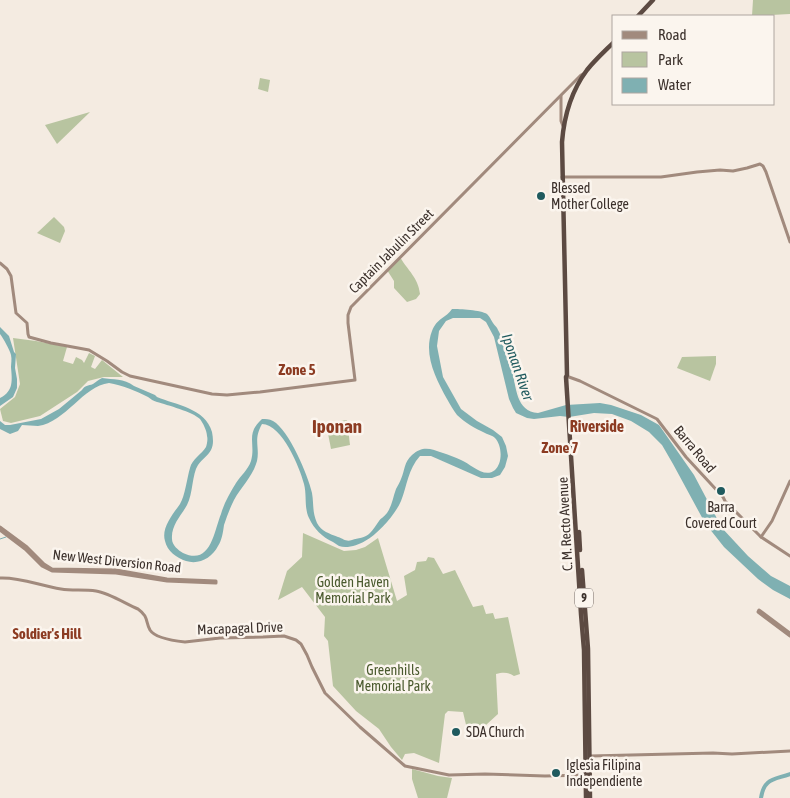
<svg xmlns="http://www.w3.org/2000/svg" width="790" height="798" font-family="'Asap Condensed',sans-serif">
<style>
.green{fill:#b8c4a0}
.water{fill:#7fb0b2}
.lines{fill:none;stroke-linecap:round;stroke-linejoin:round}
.stream{stroke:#7fb0b2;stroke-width:1}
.river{stroke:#7fb0b2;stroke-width:4}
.secondary{stroke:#a18a7d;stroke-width:3}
.highway{stroke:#5c4a42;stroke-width:4.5}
.poi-dot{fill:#1f5a5e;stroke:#fbf5ee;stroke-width:2}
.labels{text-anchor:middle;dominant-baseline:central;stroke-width:5;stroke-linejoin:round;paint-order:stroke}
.shield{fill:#fbf5ee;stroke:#756b66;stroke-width:1}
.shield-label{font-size:12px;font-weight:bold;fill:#3b302b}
.poi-label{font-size:14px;fill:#3b302b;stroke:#fbf5ee;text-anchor:start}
.street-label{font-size:14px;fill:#3b302b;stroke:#fbf5ee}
.park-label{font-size:14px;fill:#4a5a2e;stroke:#fbf5ee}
.water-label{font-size:15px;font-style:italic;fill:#1f5a5e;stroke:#fbf5ee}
.neighbourhood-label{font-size:15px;font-weight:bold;fill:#8c3b22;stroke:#fbf5ee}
.quarter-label{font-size:16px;font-weight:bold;fill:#8c3b22;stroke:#fbf5ee}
.district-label{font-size:19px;font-weight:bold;fill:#8c3b22;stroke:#fbf5ee}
</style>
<rect width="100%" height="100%" fill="#f4ebe1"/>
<g class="green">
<polygon points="753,0 790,0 790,14 752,16"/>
<polygon points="260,78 270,80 268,92 258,89"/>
<polygon points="90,112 57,144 45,125"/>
<polygon points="54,217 64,227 65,231 60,243 37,233"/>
<path d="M400,257C408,271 418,277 420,294L416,299L407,302L394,288V281L387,270Z"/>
<polygon points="13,338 36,341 67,347 63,361 73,364 76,357 82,360 84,363 89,353 95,356 91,367 95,369 102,360 123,377 104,377 88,381 77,392 40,416 11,423 3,421 0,409 15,397 20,384"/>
<polygon points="716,356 716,364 710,381 677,368 682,357"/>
<polygon points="347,420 350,445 331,449 326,423"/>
<path d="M303,533L344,551L356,550L365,547L378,538L397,601L407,595L404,576L415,570L417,562L426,561L428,557L434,558L443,574L455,570L473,607L483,605L486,614L493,613L495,619L508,617L520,674L514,676C508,672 503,672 496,674L498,714L475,735L467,729L463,712L448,711L445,714L439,763L414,753L405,754L402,760L391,747L379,729L356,711L333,686L328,641L324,636L325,617L302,587L278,600L287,571L302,557Z"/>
<polygon points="412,769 438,776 452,778 447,798 418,798 412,779"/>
</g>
<g class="water">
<path d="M452,309C460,309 481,310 487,314C490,317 491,320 493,323C495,326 497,327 498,330C502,336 503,345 505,352C507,358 510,364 512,370C516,386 516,412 538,413L566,405L600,403L611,405L641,415L659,425L694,475L722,528L748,556L771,576L790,586V599L773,590L758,579L724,547L705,523L673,464L662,445L649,432L631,421L612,414L594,413L569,417L560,416L534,419L527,418L516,413L513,408L509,399L494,337L486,322L480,318H453L446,321L439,331L437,346L443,377L461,409L477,421L493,430L502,437L506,446L508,456L505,467L500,475L492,478H481L431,456H420C408,469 407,486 401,501C395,515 378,534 365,541C358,545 347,549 339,546C337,545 335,543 333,542C322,537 314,529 309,518C304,508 307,495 304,484C300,468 282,424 262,424C253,440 260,447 257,461C253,476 241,487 234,500C230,508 227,516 224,525C223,532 222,540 218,546C212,558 199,565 186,561C177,558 167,551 165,541C161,528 173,514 180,504C185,496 187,478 190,468C192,459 202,454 206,447C207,444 208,439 207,436C207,431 203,423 200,419C193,412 167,405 157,402C153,401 151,399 148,397C136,391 122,385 109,383C83,386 66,422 38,426C33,426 27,425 22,425L18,431L10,434L0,429V421L5,425H10L41,419L59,409L82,390C85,385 88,386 93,384C96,382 98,380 102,378C113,380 124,378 134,386L155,395L157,397C176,405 205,408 212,432C213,438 214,444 211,450C208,456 202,459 198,465C192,474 193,494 187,505C181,516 171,525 172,539C172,545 178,550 183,553C211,566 214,531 221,514C224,503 230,493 236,483C241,475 248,470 251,461C256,444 245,434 262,419C266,419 269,419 273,421C289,430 308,475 312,493C314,505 312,511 317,523C321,531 330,534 338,537C344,539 346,542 352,540C358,538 365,538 370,533C373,530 376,525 379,521C381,518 384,517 387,513C392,506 393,497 396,489C398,485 400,482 401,479C405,470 404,462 412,455C423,445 431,449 443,453C449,455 455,457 461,460C471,464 484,479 495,470C503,463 502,445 495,438C492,435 489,435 485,433C476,429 464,422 457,415C453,410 450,404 447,399C436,379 423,354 432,331C437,318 446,318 452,309Z"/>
<path d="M0,327L9,336L14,352L16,354L15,368L17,379V388L13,397L0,406V398C14,391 12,380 11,367C11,364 12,359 11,355C10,350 3,338 0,334Z"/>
</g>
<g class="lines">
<polyline class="stream" points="0,539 6,537"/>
<path class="river" d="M761,798C764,778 774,780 790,774"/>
<g class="secondary">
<polyline points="561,96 561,121 563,126"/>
<polyline points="562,177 661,177 697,172 720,170 733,171 747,168 760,164 763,166 766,172 790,242"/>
<polyline points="0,263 7,269 11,276 16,313 27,323 28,334 29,337 51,343 89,350 107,361 122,372 130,376 212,394 227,395 260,392 355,380 348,323 348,315 351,307 581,75 585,73"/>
<polyline points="566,377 569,377 580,381 657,419 686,457 723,497 725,501 761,537 790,556"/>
<polyline points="0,527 27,547 44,564 52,569 116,570 167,579 216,581 216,583 167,581 116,573 52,571 42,566 25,549 0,530"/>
<polyline points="761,537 772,521 790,481"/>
<path d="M0,578C21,577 40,586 61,589C72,591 84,589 96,591C109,593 126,604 138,609C149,617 145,621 150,630C155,638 176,641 185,642L220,638L263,637L284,636L296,640L301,644L307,655L312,667L325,693L360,727L405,766L449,775L485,774L545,776L588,775"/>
<polyline points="790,633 759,610 758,612 790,636"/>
<polyline points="590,756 713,753 732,754 790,751"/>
</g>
<g class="highway">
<polyline points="638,16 653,0"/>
<polyline points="579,532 580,550"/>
<polyline points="582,570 588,649 590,798"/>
<path d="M586,798L584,650L581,614L566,377L567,375L562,142C564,117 572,90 587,70C595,60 605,51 614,42"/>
</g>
</g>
<g class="poi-dot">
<circle cx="541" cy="196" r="5"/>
<circle cx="721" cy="491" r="5"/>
<circle cx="456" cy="732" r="5"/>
<circle cx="556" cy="773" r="5"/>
</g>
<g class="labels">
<rect class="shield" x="575" y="588.5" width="18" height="19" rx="4"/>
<g class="shield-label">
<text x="584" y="598">9</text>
</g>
<g class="poi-label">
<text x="551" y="188">Blessed<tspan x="551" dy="16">Mother College</tspan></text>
<text x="721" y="507" text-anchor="middle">Barra<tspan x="721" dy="16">Covered Court</tspan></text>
<text x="466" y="732">SDA Church</text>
<text x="566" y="765">Iglesia Filipina<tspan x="566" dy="16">Independiente</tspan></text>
</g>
<g class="street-label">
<text transform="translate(391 251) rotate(-45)">Captain Jabulin Street</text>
<text transform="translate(695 449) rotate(50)">Barra Road</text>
<text transform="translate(565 524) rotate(-93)">C. M. Recto Avenue</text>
<text transform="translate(117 561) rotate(6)">New West Diversion Road</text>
<text transform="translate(240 628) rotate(-2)">Macapagal Drive</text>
</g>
<g class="park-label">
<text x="353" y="582">Golden Haven<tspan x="353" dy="16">Memorial Park</tspan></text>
<text x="393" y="670">Greenhills<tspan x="393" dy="16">Memorial Park</tspan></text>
</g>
<g class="water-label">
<text transform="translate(518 367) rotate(71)">Iponan River</text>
</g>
<g class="neighbourhood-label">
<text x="297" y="369">Zone 5</text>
<text x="560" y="447">Zone 7</text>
<text x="47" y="633">Soldier's Hill</text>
</g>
<g class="quarter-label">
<text x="597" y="426">Riverside</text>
</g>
<g class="district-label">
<text x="337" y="426">Iponan</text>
</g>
</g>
<rect x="612" y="15" width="162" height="90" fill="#fbf5ee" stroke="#aea6a0"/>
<rect x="622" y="31" width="25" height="8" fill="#a18a7d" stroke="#aea6a0"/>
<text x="658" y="40" font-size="15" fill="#3b302b">Road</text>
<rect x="622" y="52" width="25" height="15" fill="#b8c4a0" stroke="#aea6a0"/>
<text x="658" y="65" font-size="15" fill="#3b302b">Park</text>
<rect x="622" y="78" width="25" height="15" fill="#7fb0b2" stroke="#aea6a0"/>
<text x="658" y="90" font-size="15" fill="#3b302b">Water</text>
</svg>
